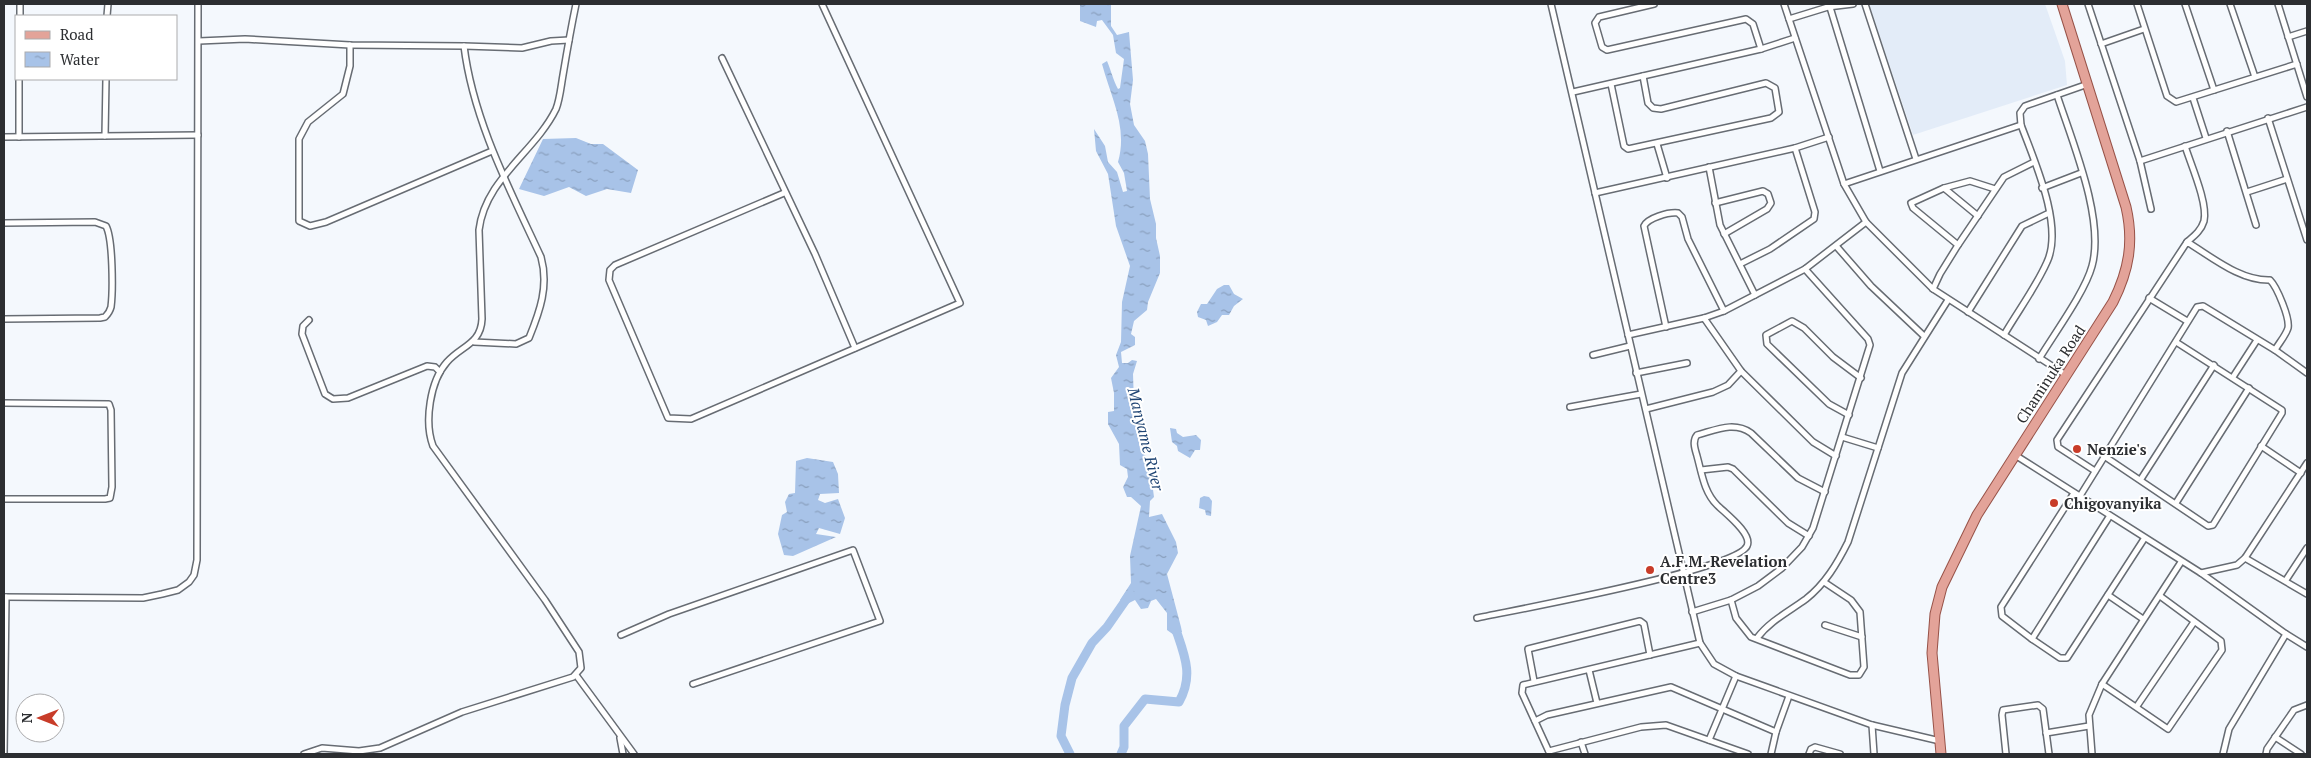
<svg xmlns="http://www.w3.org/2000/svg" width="2311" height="758" font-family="'PT Serif',serif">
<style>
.built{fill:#e3ecf8}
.water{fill:url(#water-ripples)}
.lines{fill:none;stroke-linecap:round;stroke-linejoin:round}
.river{stroke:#a8c3e8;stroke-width:9}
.minor-casing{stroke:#676c73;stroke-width:8}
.primary-casing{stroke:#975248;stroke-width:11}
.minor{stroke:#fff;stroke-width:5}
.primary{stroke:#e3a399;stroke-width:9}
.poi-dot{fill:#c83c29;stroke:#fff;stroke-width:2}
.labels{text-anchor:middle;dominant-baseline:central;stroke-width:4;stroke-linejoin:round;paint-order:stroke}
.street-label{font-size:15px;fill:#2c2e31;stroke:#fff}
.poi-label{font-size:15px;font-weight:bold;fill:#2c2e31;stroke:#fff;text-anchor:start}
.water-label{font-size:16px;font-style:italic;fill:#1f4473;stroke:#fff}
</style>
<defs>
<pattern id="water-ripples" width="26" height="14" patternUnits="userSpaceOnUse" patternTransform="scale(1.25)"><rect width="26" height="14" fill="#a8c3e8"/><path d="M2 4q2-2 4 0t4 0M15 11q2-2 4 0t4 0" fill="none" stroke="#899fbd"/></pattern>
</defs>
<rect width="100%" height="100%" fill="#f4f8fd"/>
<polygon class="built" points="1869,4 2045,4 2065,61 2067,85 1913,135"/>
<g class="water">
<path d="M1080,4H1111V26L1117,35L1129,32L1133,80L1130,104L1134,125L1145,141L1148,154L1150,199L1156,224V238L1160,256V273L1148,302L1147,310L1134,321L1131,334L1135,337V345L1121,352L1122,363H1128L1132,360L1137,361L1133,374L1134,403L1140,449L1149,460L1154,497L1150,501L1149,517L1162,514L1176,542L1178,553L1167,574L1181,627L1182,632L1174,635L1167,630V613L1156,599L1151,601L1148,608L1141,609L1135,600L1125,605L1120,600L1131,583L1130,556L1141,506L1131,497H1127L1123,487L1128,477L1127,469L1120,465L1119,444L1108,424V412L1114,411V393L1111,378L1119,367L1116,355L1121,342L1122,302L1130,266L1116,226L1108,174L1096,151L1094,129L1105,146L1108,162L1117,172L1123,192L1127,191L1124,173L1118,162C1128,127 1111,98 1102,64L1107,61C1111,70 1113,80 1118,89L1120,88L1124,59L1116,53L1113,35L1102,20L1097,21L1096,27L1080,21Z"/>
<polygon points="576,138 591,144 603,144 638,170 631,193 607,189 586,196 569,187 544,196 519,189 543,139"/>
<polygon points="1224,285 1229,285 1234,294 1243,299 1234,306 1229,315 1222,315 1217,322 1208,326 1206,320 1198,317 1197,312 1201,304 1207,304 1217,289"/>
<polygon points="1170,428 1176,429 1177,433 1183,437 1196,435 1201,440 1200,450 1195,450 1190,458 1178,451 1177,446 1172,442"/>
<polygon points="807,458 833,462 838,474 839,493 820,494 818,500 825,503 838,499 845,518 840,534 819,528 816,534 836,537 793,556 784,555 778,534 782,515 787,512 785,502 789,494 795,493 796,461"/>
<polygon points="1204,496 1209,497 1212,501 1211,516 1206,515 1205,510 1199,508 1200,498"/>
</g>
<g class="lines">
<g class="river">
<polyline points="1070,754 1061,736 1065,705 1072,678 1092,643 1107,627 1130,594"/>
<path d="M1121,754L1124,747V726L1145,699L1179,702C1195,674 1183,652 1174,624"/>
</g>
<defs>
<g id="minor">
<polyline points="1551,4 1700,643 1714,664 1736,676 1872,725 1940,741"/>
<polyline points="1654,4 1599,17 1595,23 1602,47 1607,50 1746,19 1753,24 1761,49"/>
<polyline points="1784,4 1844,184 1866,222 1933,289 2066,375"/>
<polyline points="1829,4 1880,171"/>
<polyline points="1865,4 1916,159"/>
<polyline points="2088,4 2140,161 2151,209"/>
<polyline points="2137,4 2167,96 2176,102 2297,64"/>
<polyline points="2185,4 2214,90"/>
<polyline points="2230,4 2255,77"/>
<polyline points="2278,4 2307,97"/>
<polyline points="20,16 20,4"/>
<polyline points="107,16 108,4"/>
<polyline points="1789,19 1828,7 1853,4"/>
<polyline points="2288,37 2307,31"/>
<path d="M199,41L245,39L350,45L464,46C473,120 510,190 541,257C549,286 540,311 529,338L516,344L474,342"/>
<polyline points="2101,44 2144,29"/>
<polyline points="350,45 350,66 343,94 308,122 299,139 299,221 310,226 326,222 492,151"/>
<polyline points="464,46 522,48 551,41 569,40"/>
<polyline points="722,58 815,254 855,348"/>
<polyline points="1611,84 1624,146 1628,149 1771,118 1779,112 1775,88 1766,83 1661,109 1653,108 1648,103 1643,76"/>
<polyline points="1573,92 1761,49 1795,38"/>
<polyline points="2193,98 2206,138"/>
<polyline points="2268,118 2307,240"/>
<polyline points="2227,131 2256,225"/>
<polyline points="105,136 106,79"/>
<polyline points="4,137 198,135"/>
<polyline points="19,137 19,79"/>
<polyline points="1657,144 1667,178"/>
<path d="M2185,146C2191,165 2208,203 2204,221C2201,231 2194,236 2187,242"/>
<polyline points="2140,161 2307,107"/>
<polyline points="1709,167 1720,225 1755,295"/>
<polyline points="1844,184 2021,125"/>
<polyline points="1944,188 1970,181 1995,189"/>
<polyline points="2042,188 2081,173"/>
<polyline points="2247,192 2287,179"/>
<polyline points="784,193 615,265 610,270 609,280 668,418 691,419 960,303 822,4"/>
<polyline points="1595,193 1795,148 1829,137"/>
<polyline points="1715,203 1763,191 1768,194 1771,203 1767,209 1724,234"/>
<path d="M4,223L95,222L106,226C113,239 113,291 111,307C110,311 108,314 105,317L100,318L4,319"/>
<polyline points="1958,245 1913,208 1911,203 1944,188 1978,216"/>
<polyline points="1837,247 1871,286 1924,336"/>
<polyline points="1740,264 1770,249 1814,219 1815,212 1795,148"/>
<polyline points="1933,289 1940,274 1958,245 2004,177 2034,162"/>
<polyline points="2149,298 2187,321"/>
<polyline points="1968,312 2022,226 2049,213"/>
<polyline points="1704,318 1741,371 1813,442 1836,456"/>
<polyline points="309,320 303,326 302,334 325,394 333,399 348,398 427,366 435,367 440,372"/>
<path d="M1666,327L1644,226C1648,218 1668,212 1678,213L1682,217L1688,239L1724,311"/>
<polyline points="1628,335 1704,318 1724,311 1805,269 1866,222"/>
<path d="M2004,335C2018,311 2036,287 2047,262C2064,226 2034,160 2021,125L2020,113L2025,106L2088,84"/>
<polyline points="1593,355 1630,346"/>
<path d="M2039,359C2054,334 2085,292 2092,266C2105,219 2072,141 2057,95"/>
<polyline points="1636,373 1687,363"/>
<polyline points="2233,377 2257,340"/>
<polyline points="4,403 109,404 111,410 112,487 110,498 105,499 4,499"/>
<polyline points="1570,407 1641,394"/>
<polyline points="1646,409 1713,392 1728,385 1741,371"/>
<polyline points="1849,415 1829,404 1767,344 1766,335 1792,321 1804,328 1833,357 1861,378"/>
<polyline points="1842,437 1878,448"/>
<polyline points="2261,446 2301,473"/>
<polyline points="2015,455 2201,573 2237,565 2245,558 2307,463"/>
<polyline points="2104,456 2208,526 2213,525 2282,413 2282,410 2176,342"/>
<polyline points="1701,470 1728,467 1733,469 1788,523 1809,536"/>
<path d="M2095,471L2058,447L2057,440L2187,242C2212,257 2240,281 2270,280C2277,287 2290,318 2288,328C2286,335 2279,343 2275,350"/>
<polyline points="2141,479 2214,365"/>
<polyline points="2080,496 2197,307 2203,306 2275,350 2307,373"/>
<polyline points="2176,503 2249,388"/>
<polyline points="2109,517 2032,639 2060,658 2067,658 2144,539"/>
<polyline points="2245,558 2307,594"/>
<polyline points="2201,573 2286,634 2229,729 2223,754"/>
<polyline points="2286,580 2307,548"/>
<polyline points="2108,595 2143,619"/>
<polyline points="4,597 143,598 162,594 178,590 189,582 194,575 197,560 198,4"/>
<polyline points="1731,600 1736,618 1751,637 1850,675 1859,675 1864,667 1860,612 1851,600 1824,582"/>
<polyline points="1692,612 1731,600 1758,586 1782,568 1802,547 1813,528 1870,345 1868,339 1805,269"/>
<path d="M1477,618C1514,610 1736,570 1747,546C1753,534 1725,513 1717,505C1704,492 1702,474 1697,456C1695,449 1692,441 1697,435C1716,430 1734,421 1751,433L1798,478L1825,492"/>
<polyline points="1825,625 1862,637"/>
<polyline points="2286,634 2307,647"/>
<polyline points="621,635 669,614 853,550 880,621 693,684"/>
<path d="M1757,638C1770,621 1788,612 1806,599C1825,584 1837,564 1848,542L1902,373L1948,300"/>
<polyline points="2032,639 2002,616 2001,607 2074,493"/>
<polyline points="1589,670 1597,703"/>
<polyline points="576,675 634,754"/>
<polyline points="1534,681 1528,649 1640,621 1644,624 1650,655"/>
<polyline points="2102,684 2168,729 2222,650 2221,641 2160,596"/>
<polyline points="2137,706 2194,622"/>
<polyline points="1535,721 1547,715 1671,687 1776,732"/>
<polyline points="1872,725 1874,754"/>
<polyline points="2046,733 2089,726"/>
<polyline points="2275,737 2301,754"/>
<polyline points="620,738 623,754"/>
<polyline points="1709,740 1736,676"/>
<polyline points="1581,742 1585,754"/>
<polyline points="1549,751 1641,727 1666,725 1748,754"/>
<polyline points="4,754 6,597"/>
<path d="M304,754L322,748L359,751L380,748L462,712L573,677L581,668L579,652L545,600L433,446C424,422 430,381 447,362C461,346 481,344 482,319L479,230C485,179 535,152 556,109C560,99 561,86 563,75C567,51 571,28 576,4"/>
<polyline points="1550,754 1522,693 1523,685 1700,643"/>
<polyline points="1771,754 1776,732 1789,696"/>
<polyline points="1809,754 1811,749 1815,747 1840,754"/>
<polyline points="2006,754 2002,715 2003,710 2038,705 2043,709 2049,754"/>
<polyline points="2092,754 2089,715 2102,684 2181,562"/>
<polyline points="2266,754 2267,749 2294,710 2307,705"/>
</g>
<path id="primary" d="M1941,754L1932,653L1935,614L1942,587L1977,515L2113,302C2129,270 2134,242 2126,207L2062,4"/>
</defs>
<use href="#minor" class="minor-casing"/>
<use href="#primary" class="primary-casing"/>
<use href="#minor" class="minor"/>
<use href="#primary" class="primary"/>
</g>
<g class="poi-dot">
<circle cx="2077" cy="449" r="5"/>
<circle cx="2054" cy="503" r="5"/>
<circle cx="1650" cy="570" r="5"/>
</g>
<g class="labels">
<g class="street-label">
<text transform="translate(2050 374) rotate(-57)">Chaminuka Road</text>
</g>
<g class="poi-label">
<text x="2087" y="449">Nenzie's</text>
<text x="2064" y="503">Chigovanyika</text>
<text x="1660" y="561">A.F.M. Revelation<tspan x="1660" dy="17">Centre3</tspan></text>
</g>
<g class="water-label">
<text transform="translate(1146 439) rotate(76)">Manyame River</text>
</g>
</g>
<rect width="2311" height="758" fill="none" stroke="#2c2e31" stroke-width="10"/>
<rect x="15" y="15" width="162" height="65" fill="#ffffff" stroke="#ababad"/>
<rect x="25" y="31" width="25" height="8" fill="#e3a399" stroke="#ababad"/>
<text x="60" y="40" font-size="15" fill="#2c2e31">Road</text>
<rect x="25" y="52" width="25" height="15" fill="url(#water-ripples)" stroke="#ababad"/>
<text x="60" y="65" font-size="15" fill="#2c2e31">Water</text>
<g transform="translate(40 718) rotate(270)"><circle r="24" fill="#ffffff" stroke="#ababad"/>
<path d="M0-4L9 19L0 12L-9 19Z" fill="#c83c29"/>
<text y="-8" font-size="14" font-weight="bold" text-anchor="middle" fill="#2c2e31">N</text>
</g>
</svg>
